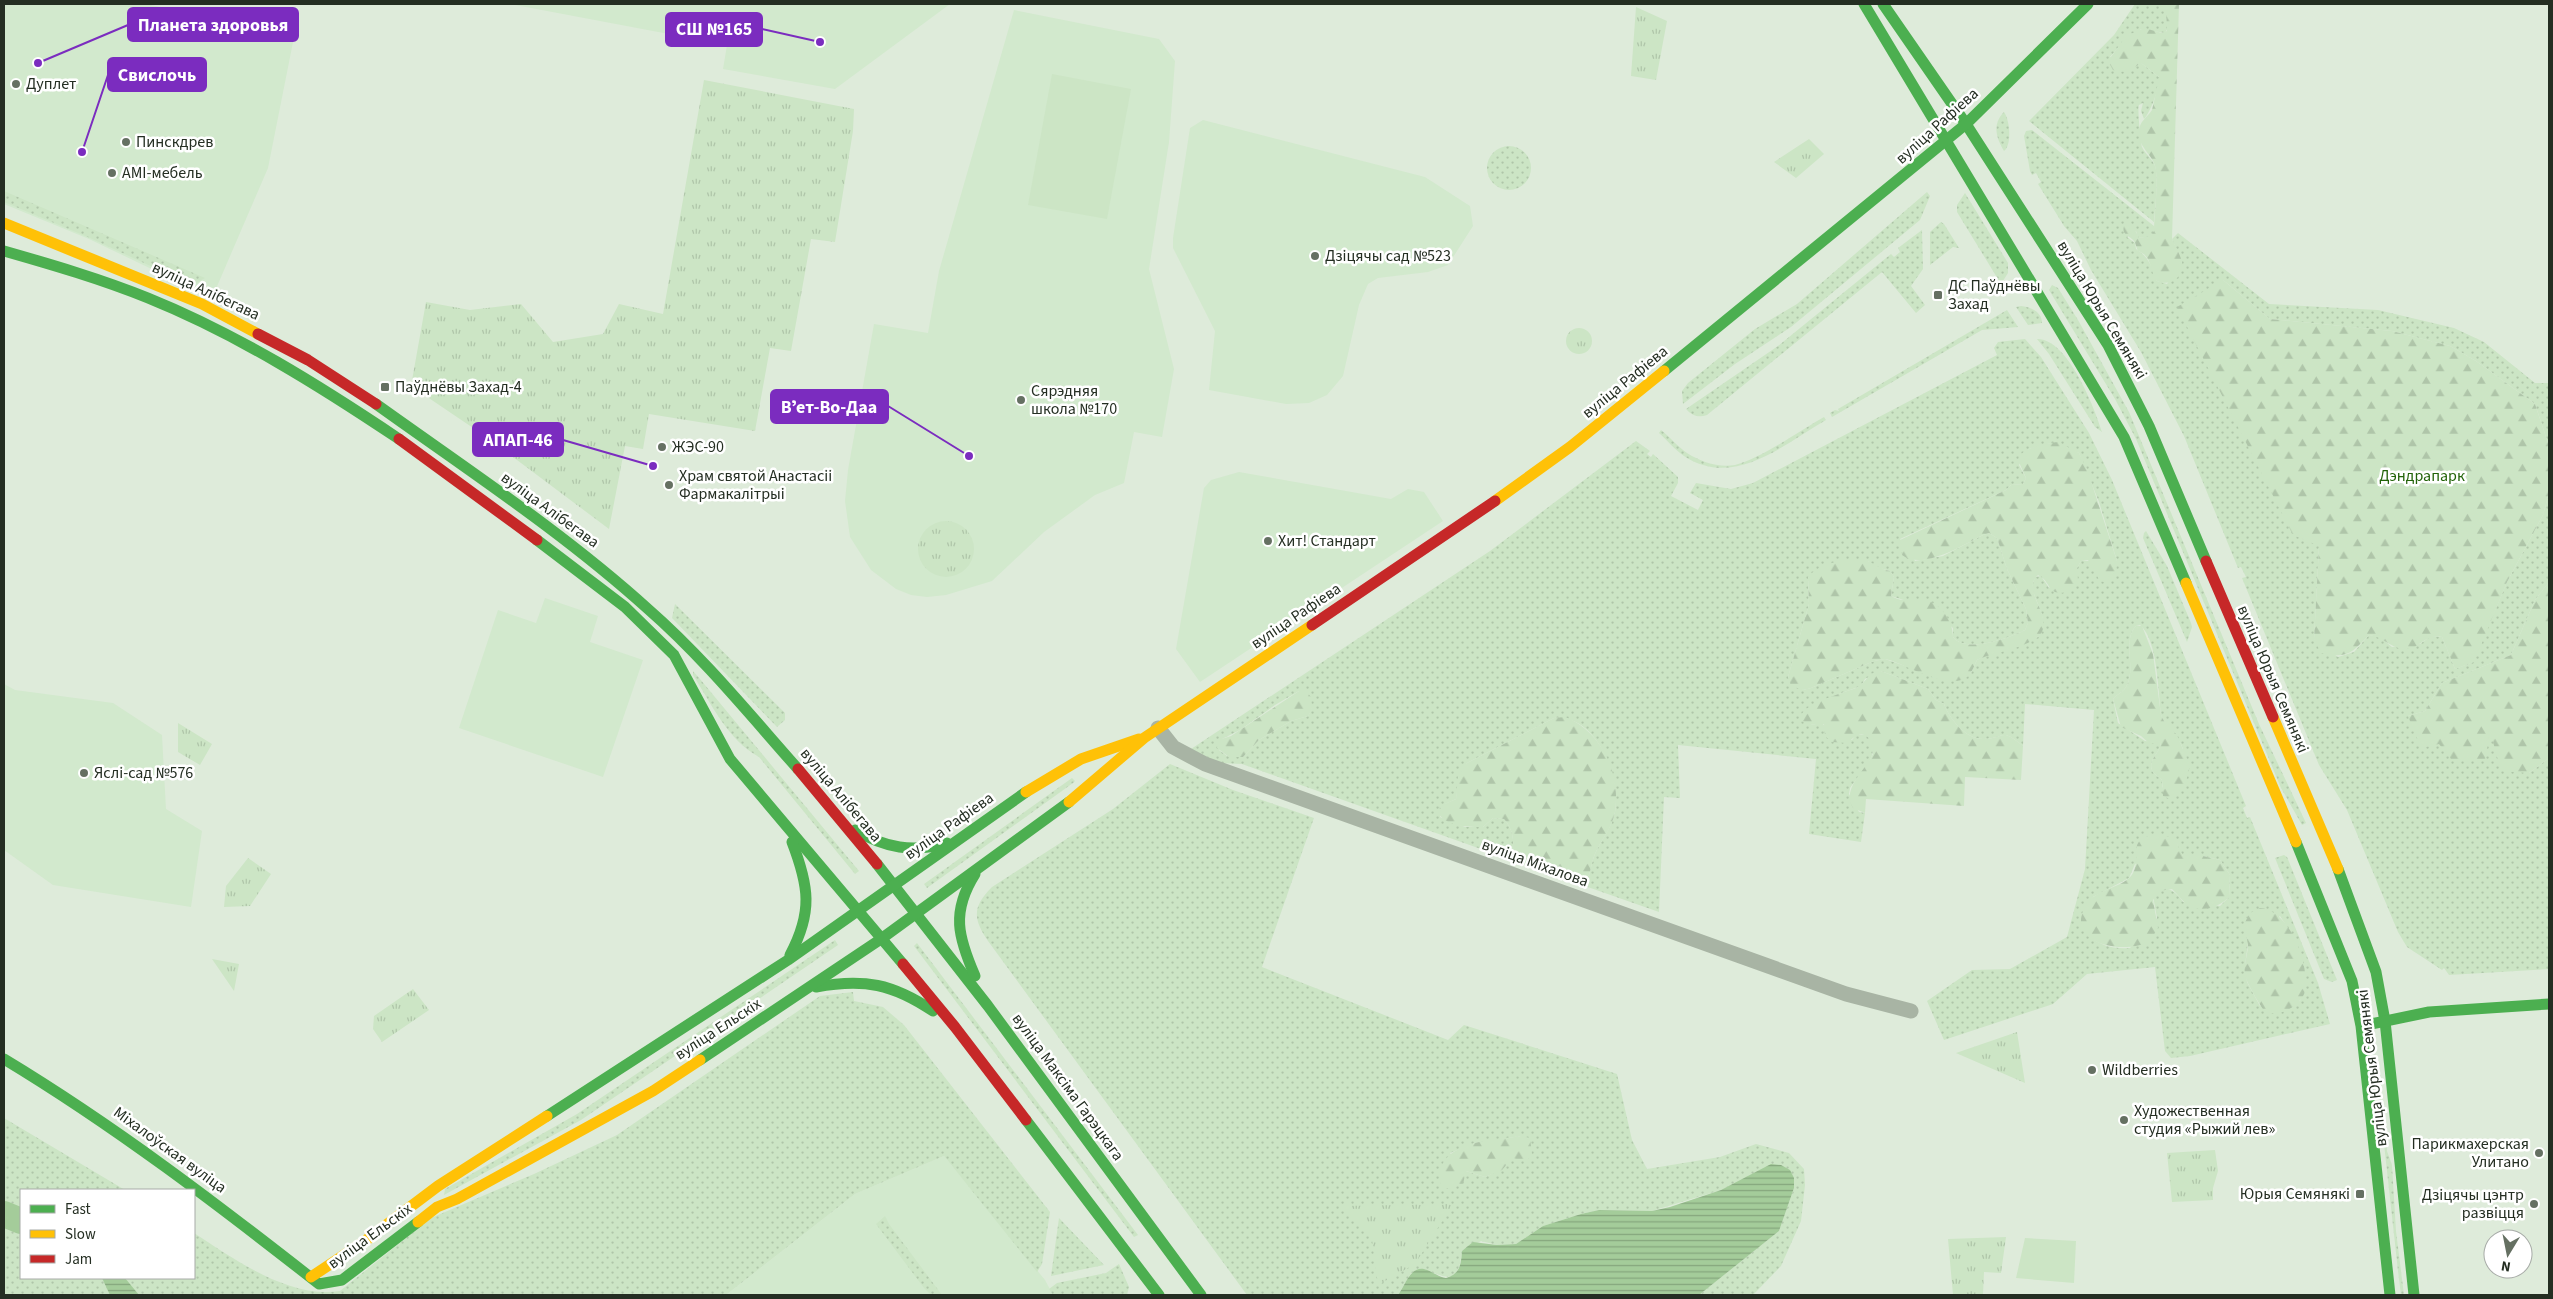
<svg xmlns="http://www.w3.org/2000/svg" width="2553" height="1299" font-family="'Source Sans 3',sans-serif">
<style>
.built{fill:#d2e9cd}
.grass{fill:url(#grass-dots);fill-rule:evenodd}
.forest{fill:url(#forest-firs)}
.park{fill:url(#park-tufts)}
.pitch{fill:#cce5c5}
.water{fill:url(#water-rules)}
.lines{fill:none;stroke-linecap:round;stroke-linejoin:round}
.river{stroke:#a4cc9a;stroke-width:26}
.street{stroke:#a8b4a4;stroke-width:15}
.fast{stroke:#4caf50;stroke-width:11}
.slow{stroke:#ffc107;stroke-width:11}
.jam{stroke:#c62828;stroke-width:11}
.poi-dot{fill:#657062;stroke:#fff;stroke-width:2}
.labels{text-anchor:middle;dominant-baseline:central;stroke-width:5;stroke-linejoin:round;paint-order:stroke}
.poi-label{font-size:16px;fill:#242e22;stroke:#fff;text-anchor:start}
.street-label{font-size:16px;fill:#242e22;stroke:#fff}
.park-label{font-size:16px;fill:#226308;stroke:#fff}
.leader{fill:none;stroke:#7b2cbf;stroke-width:2}
.callout-dot{fill:#7b2cbf;stroke:#fff;stroke-width:2}
.callout{fill:#7b2cbf;stroke:#7b2cbf;stroke-width:2}
.callout-label{font-size:18px;text-anchor:middle;font-weight:bold;fill:#fff}
</style>
<defs>
<pattern id="grass-dots" width="8" height="8" patternUnits="userSpaceOnUse" patternTransform="scale(1.25)"><rect width="8" height="8" fill="#cce5c5"/><path d="M2 2h.1M6 6h.1" fill="none" stroke="#afc5a9" stroke-width="1.8" stroke-linecap="round"/></pattern>
<pattern id="forest-firs" width="22" height="20" patternUnits="userSpaceOnUse" patternTransform="scale(1.25)"><rect width="22" height="20" fill="#cce5c5"/><path d="M5 1l3.5 6h-7zM16 11l3.5 6h-7z" fill="#afc5a9"/></pattern>
<pattern id="park-tufts" width="24" height="20" patternUnits="userSpaceOnUse" patternTransform="scale(1.25)"><rect width="24" height="20" fill="#cce5c5"/><path d="M3 7l-1-3M5 7V3M7 7l1-3M15 17l-1-3M17 17v-4M19 17l1-3" fill="none" stroke="#afc5a9"/></pattern>
<pattern id="water-rules" width="6" height="5" patternUnits="userSpaceOnUse" patternTransform="scale(1.25)"><rect width="6" height="5" fill="#a4cc9a"/><path d="M0 2.5h6" fill="none" stroke="#85a67d"/></pattern>
</defs>
<rect width="100%" height="100%" fill="#deebda"/>
<g class="built">
<polygon points="4,4 145,4 295,32 268,168 212,298 89,239 4,204"/>
<polygon points="510,4 950,4 835,89 723,69 727,45"/>
<polygon points="1014,10 1159,39 1175,61 1169,142 1149,269 1174,369 1162,437 1134,432 1124,483 1095,495 1044,532 992,581 946,595 927,597 911,595 896,589 871,570 850,537 845,501 848,470 874,324 928,333 939,271"/>
<polygon points="1203,120 1425,177 1470,206 1473,226 1448,265 1428,272 1378,278 1368,284 1359,305 1343,376 1327,395 1309,403 1286,404 1209,390 1215,331 1173,248 1173,238 1190,128"/>
<polygon points="1239,472 1391,499 1408,489 1424,492 1443,521 1200,682 1176,649 1204,488 1211,480"/>
<polygon points="545,598 598,616 590,642 643,660 603,777 459,728 498,610 536,623"/>
<polygon points="4,684 15,690 113,703 162,735 166,809 202,831 191,907 53,885 4,850"/>
<polygon points="944,1156 1045,1280 1053,1295 726,1295 855,1194"/>
</g>
<g class="grass">
<path d="M2135,4H2166L2169,26L2165,33L2141,29L2137,33L2129,35L2110,57L2141,63L2159,77C2160,87 2151,111 2144,119L2141,111L2143,103L2139,105C2137,108 2141,143 2142,147C2146,156 2155,160 2156,170C2158,187 2155,206 2154,222L2029,121L2114,35Z"/>
<path d="M2004,112C2010,120 2012,145 2004,151C1996,138 1992,124 2004,112Z"/>
<path d="M2032,130L2154,226V231L2150,237L2138,238L2136,231L2127,237L2135,243L2136,249C2149,257 2152,267 2157,281L2167,284L2182,263L2172,239L2178,233L2269,304L2378,310L2454,328L2484,342L2535,383H2549V446L2535,404L2476,361L2450,346L2392,331L2270,319L2223,280L2319,546L2314,639L2338,657L2354,652L2369,635L2380,637L2392,647L2420,644L2431,636L2442,637L2455,669L2473,662L2507,582L2543,515L2549,493V582L2535,600L2511,655L2442,683L2425,711L2408,716L2490,730L2529,773L2549,758V969L2449,975L2444,968L2442,970L2407,947L2398,932L2347,810L2319,765L2242,578L2246,577L2241,567L2238,568L2184,436L2141,352L2091,270L2077,241L2064,226L2038,184L2041,182L2036,173L2032,175L2030,171L2024,136L2026,131Z"/>
<circle cx="1509" cy="168" r="22"/>
<polygon points="4,191 205,278 196,283 185,282 90,238 4,202"/>
<polygon points="1927,192 1930,196 1920,220 1791,327 1735,364 1683,404 1682,391 1688,383 1755,329 1797,304"/>
<polygon points="1965,193 2008,263 2008,273 2001,284 1957,212 1957,205"/>
<polygon points="1941,222 1944,224 1959,248 1953,247 1930,265 1930,232"/>
<path d="M1922,230L1923,269L1911,286L1925,305L1916,313L1882,272L1707,415C1699,418 1692,416 1686,409L1778,346L1891,254L1894,257L1900,252L1898,248Z"/>
<polygon points="2052,285 2058,288 2078,320 2129,412 2259,724 2306,823 2302,825 2281,788 2136,439 2115,399 2049,290"/>
<path d="M2021,306C2031,307 2042,312 2042,323L2028,325L2016,307Z"/>
<polygon points="2007,310 2018,327 1982,330 1832,417 1830,413 1835,410 1839,411 1838,409"/>
<path d="M2025,339L2041,357L2089,433L2112,480L2246,806L2243,808L2247,818L2250,817L2318,983L2330,1024L2190,1056L2171,1058L2165,1051L2155,967L2087,974L2053,1004L1944,1040L1927,1001L1972,970L2010,969L2067,937L2085,869L2094,710L2025,704L2023,746C2000,727 2006,738 1984,739C1966,740 1949,718 1944,704L1936,700L1928,689L1881,671L1865,679L1861,686L1836,695L1811,725L1822,723L1825,726V732L1852,740L1856,735H1866C1886,751 1859,774 1850,788L1849,794L1859,812L1865,813L1861,842L1809,834L1816,759L1678,745L1680,798L1664,797L1659,912L1582,885C1592,876 1590,865 1595,854C1601,840 1612,827 1615,812C1621,776 1596,714 1554,718L1467,763L1458,785L1456,799L1445,804L1440,817L1465,827H1483L1493,818L1504,819C1514,830 1516,846 1509,859L1242,764L1218,763L1191,749L1490,551L1636,441L1650,451L1647,454L1651,457L1653,454L1678,477V483L1671,496L1698,510L1703,500L1690,493L1696,483L1731,489L1753,483L1997,355L1994,348L1998,342ZM2051,443L2079,453L2099,502L2117,561H2081L2077,568L2049,588L2041,576L2035,577L2032,587C2035,603 2051,621 2038,637L1982,657L1977,660L1971,673L1946,680L1885,659L1874,661L1811,688L1803,690L1788,677L1809,604L1808,581L1868,561L1876,567L1890,571L1894,577L1891,596L1907,601L1918,599L1953,628V637C1966,654 2009,638 2025,630L2028,623L2026,609L2007,569L1997,538L1989,533L1983,535L1943,556L1915,561L1900,539L2006,490L2011,485L2023,484L2026,478L2019,465L2029,449ZM2140,625C2158,640 2158,691 2161,715C2166,728 2179,736 2183,749L2162,788V780C2159,777 2155,775 2153,772C2146,760 2161,753 2161,742L2145,741L2118,723L2113,699C2117,694 2124,692 2127,685C2136,668 2122,640 2136,626ZM1299,691L1312,709L1308,716L1291,721L1259,740L1243,757L1227,756L1219,750L1222,739L1240,730L1275,705ZM2177,844L2178,849L2183,856H2203L2220,860L2230,875L2229,897L2220,906L2183,902C2176,891 2163,882 2153,896L2157,918L2130,948C2114,949 2098,946 2087,933L2093,897L2129,878L2135,864ZM2280,916C2296,940 2313,973 2300,1001L2260,1006L2247,982L2245,965L2248,943Z"/>
<path d="M2037,339C2067,338 2094,406 2102,432L2095,427L2049,354Z"/>
<path d="M1824,417L1826,420C1783,445 1734,489 1684,456C1675,450 1667,440 1659,433L1661,430C1670,437 1678,447 1687,453C1701,462 1719,468 1735,465C1760,459 1801,430 1824,417Z"/>
<polygon points="2146,531 2167,566 2191,623 2192,627 2187,642 2143,538 2144,533"/>
<polygon points="675,604 785,713 785,720 777,727 672,618"/>
<path d="M693,671L700,679L859,871L855,874L759,757C728,740 712,705 693,675Z"/>
<path d="M1170,764L1233,790L1314,818L1262,967L1448,1040L1464,1025L1617,1074L1632,1140L1647,1169L1720,1157L1756,1144L1789,1153L1804,1169L1805,1185L1801,1221L1781,1266L1753,1295H1699L1779,1231L1794,1188V1178L1740,1181L1721,1190L1652,1211L1599,1210L1581,1214L1543,1226L1516,1244L1497,1245L1481,1241L1462,1251C1459,1283 1449,1280 1424,1269L1411,1273L1398,1295H1247L988,941C973,919 972,907 992,887L1113,809ZM1521,1136C1512,1159 1509,1167 1485,1177L1466,1171L1450,1153L1475,1143Z"/>
<polygon points="1072,778 1075,781 1073,783 927,888 924,884"/>
<polygon points="2284,855 2287,857 2337,980 2332,982 2324,979 2275,858"/>
<polygon points="835,940 838,945 581,1120 444,1195 445,1189 577,1114"/>
<polygon points="917,943 1138,1235 1134,1237 914,946"/>
<path d="M853,992L854,1001L883,1007L904,1025L1050,1212L1042,1264L1037,1272L944,1156L855,1194L726,1295H4V1118L125,1190H21V1278H194V1233C234,1259 289,1299 340,1291L431,1218L534,1174L617,1135L820,996Z"/>
<polygon points="2379,1070 2387,1151 2392,1165 2396,1231 2404,1295 2401,1295 2398,1271 2376,1071"/>
<polygon points="885,1216 889,1224 942,1295 931,1295 924,1288 876,1224"/>
<polygon points="1059,1218 1104,1265 1051,1276"/>
<polygon points="1119,1264 1129,1287 1127,1295 1053,1295 1049,1289 1057,1283 1106,1273"/>
</g>
<g class="forest">
<path d="M2166,4H2179L2172,239C2175,246 2180,254 2182,262C2185,277 2170,287 2157,281C2149,271 2153,256 2138,251C2136,247 2136,242 2132,239C2126,234 2122,234 2124,225L2132,224L2139,238L2150,236L2154,231C2154,215 2159,180 2155,166C2152,154 2138,147 2139,132C2139,121 2147,118 2152,110C2153,107 2159,79 2159,77L2141,63C2131,70 2126,74 2113,70L2108,61L2126,36L2144,28L2162,33L2167,31Z"/>
<path d="M2223,280L2270,319L2392,331L2450,346L2476,361L2535,404L2549,446V493L2543,515L2507,582L2474,662L2455,669L2442,637C2423,634 2421,649 2406,649C2391,649 2384,637 2369,635C2352,653 2347,659 2321,653L2314,639L2319,546L2293,535L2177,307Z"/>
<path d="M2058,442L2079,453L2087,469L2117,561C2117,571 2114,576 2105,582L2100,581L2088,560L2081,561L2077,568L2078,580L2071,591C2045,598 2053,582 2038,575C2022,589 2048,611 2043,629C2038,647 1993,652 1977,660C1974,666 1972,673 1967,677C1947,692 1905,663 1885,659L1874,661L1811,688L1803,690L1791,686L1788,677L1809,604L1808,577C1818,564 1853,555 1868,561C1876,565 1881,569 1890,571L1894,577L1891,596C1904,603 1906,598 1918,599C1938,599 1953,619 1953,637C1966,654 2009,638 2025,630L2028,623L2026,609L2007,569L1997,538L1989,533L1983,535C1963,545 1922,571 1902,555L1899,543L1900,540L2006,490L2011,485L2023,484L2026,478L2018,460C2020,448 2047,443 2058,442Z"/>
<polygon points="2549,582 2549,758 2529,773 2501,771 2490,731 2485,761 2451,759 2439,744 2421,748 2408,716 2425,711 2442,683 2511,655 2535,600"/>
<path d="M2136,626H2142L2153,654L2161,715L2164,721L2177,735L2190,766L2185,785L2172,800L2163,796L2162,780C2159,777 2155,775 2153,772C2146,760 2161,753 2161,742L2150,744L2141,736L2121,727L2113,699C2117,694 2124,692 2127,685C2136,668 2122,640 2136,626Z"/>
<path d="M1881,671L1928,689L1936,700L1944,704C1949,718 1966,740 1984,739C2006,738 2000,727 2023,746L2021,780L1965,777L1964,806L1866,799L1865,813L1853,808C1841,789 1865,771 1873,754L1869,738C1860,730 1855,737 1847,743L1832,742L1825,736L1824,724L1807,725L1802,721L1801,716C1805,703 1843,693 1856,688C1866,684 1868,671 1881,671Z"/>
<polygon points="1299,691 1306,691 1311,697 1312,710 1308,716 1291,721 1259,740 1243,757 1229,757 1217,748 1218,740 1231,736"/>
<path d="M1565,717C1602,731 1621,775 1615,812C1612,828 1601,840 1595,854C1590,865 1592,876 1582,885L1509,859C1516,846 1514,830 1504,819L1493,818L1483,827C1470,827 1447,827 1439,814L1440,806L1456,799L1458,776L1467,763L1554,718Z"/>
<path d="M2157,834L2174,838L2183,856H2203L2220,860L2230,875L2229,897C2218,908 2200,914 2186,904C2181,899 2177,894 2172,889L2159,891L2153,900L2158,928L2150,941C2124,956 2063,943 2086,905C2096,888 2125,888 2133,873C2143,854 2124,840 2157,834Z"/>
<path d="M2260,908C2290,910 2310,965 2305,991C2302,1005 2278,1019 2265,1011C2261,1008 2247,983 2246,978C2242,967 2248,956 2248,944C2247,938 2244,932 2243,926L2250,913Z"/>
<path d="M1521,1136L1530,1138L1532,1155L1526,1161L1512,1158L1502,1170L1485,1177L1466,1171L1463,1184L1449,1189L1441,1186C1441,1181 1439,1174 1440,1170C1449,1140 1495,1140 1521,1136Z"/>
</g>
<g class="park">
<polygon points="1636,7 1667,21 1656,80 1631,76"/>
<polygon points="704,80 854,109 853,131 835,242 811,239 791,351 770,348 755,431 649,414 643,449 625,446 609,529 485,436 411,386 426,302 470,310 521,304 553,342 603,334 619,304 663,314"/>
<polygon points="1809,139 1824,154 1796,178 1774,162"/>
<circle cx="1579" cy="341" r="13"/>
<circle cx="946" cy="549" r="28"/>
<polygon points="178,723 212,744 200,765 178,752"/>
<polygon points="248,858 271,874 250,906 224,907 226,886"/>
<polygon points="212,959 239,964 234,991"/>
<polygon points="413,989 429,1010 382,1042 373,1029 374,1016"/>
<polygon points="2017,1032 2025,1083 1956,1053"/>
<polygon points="2215,1150 2218,1171 2213,1188 2213,1200 2172,1202 2167,1153"/>
<polygon points="1453,1204 1415,1264 1378,1285 1372,1239 1343,1206"/>
<polygon points="2006,1237 2001,1273 1984,1272 1983,1295 1953,1295 1948,1239"/>
</g>
<g class="pitch">
<polygon points="1052,74 1131,89 1107,219 1028,205"/>
<polygon points="2025,1238 2076,1241 2074,1283 2016,1278"/>
</g>
<g class="water">
<path d="M1771,1164L1781,1165L1790,1170L1794,1178V1188L1779,1231L1699,1295H1398C1405,1286 1410,1266 1424,1269C1432,1271 1438,1277 1446,1278C1460,1274 1461,1265 1462,1251L1473,1242L1497,1245L1516,1244L1543,1226L1581,1214L1599,1210L1652,1211L1670,1207L1721,1190Z"/>
<polygon points="102,1278 125,1278 139,1295 110,1295"/>
</g>
<g class="lines">
<polyline class="river" points="4,1214 21,1221"/>
<polyline class="street" points="1158,728 1173,747 1205,764 1846,994 1911,1011"/>
<g class="fast">
<polyline points="1864,4 2124,437 2186,583"/>
<polyline points="1883,4 1966,124 2108,345 2149,426 2206,561"/>
<path d="M4,251C53,265 101,279 148,298C237,334 320,386 399,439"/>
<polyline points="1664,371 1966,124 2088,4"/>
<path d="M376,404C468,470 564,533 648,609C703,657 750,715 798,769"/>
<polyline points="537,540 625,607 674,655 730,759 903,964"/>
<path d="M855,830C885,848 913,853 947,843"/>
<polyline points="2296,842 2352,981 2361,1026 2390,1295"/>
<polyline points="877,864 988,1006 1201,1295"/>
<polyline points="2338,869 2376,972 2385,1021 2414,1295"/>
<path d="M975,874C951,912 958,937 975,976"/>
<path d="M790,955C813,912 809,886 792,842"/>
<path d="M816,987C864,978 893,984 933,1011"/>
<polyline points="2371,1024 2429,1012 2549,1004"/>
<path d="M4,1059C115,1126 217,1204 319,1284L342,1280L418,1222"/>
<polyline points="700,1060 881,939 1069,802"/>
<polyline points="547,1116 788,960 1026,792"/>
<polyline points="1026,1120 1159,1295"/>
</g>
<g class="slow">
<polyline points="4,223 202,304 258,334"/>
<polyline points="1495,501 1570,447 1664,371"/>
<polyline points="2186,583 2296,842"/>
<polyline points="2273,717 2338,869"/>
<polyline points="1026,792 1081,759 1139,739"/>
<polyline points="1069,802 1144,738 1312,625"/>
<polyline points="418,1222 437,1207 457,1199 653,1091 700,1060"/>
<polyline points="311,1277 365,1241 438,1186 547,1116"/>
</g>
<g class="jam">
<polyline points="258,334 308,360 376,404"/>
<polyline points="399,439 537,540"/>
<polyline points="2206,561 2273,717"/>
<polyline points="1312,625 1495,501"/>
<polyline points="798,769 877,864"/>
<polyline points="903,964 955,1027 1026,1120"/>
</g>
</g>
<g class="poi-dot">
<circle cx="16" cy="84" r="5"/>
<circle cx="126" cy="142" r="5"/>
<circle cx="112" cy="173" r="5"/>
<circle cx="1315" cy="256" r="5"/>
<rect x="1933" y="290" width="10" height="10" rx="2.5"/>
<rect x="380" y="382" width="10" height="10" rx="2.5"/>
<circle cx="1021" cy="400" r="5"/>
<circle cx="662" cy="447" r="5"/>
<circle cx="669" cy="485" r="5"/>
<circle cx="1268" cy="541" r="5"/>
<circle cx="84" cy="773" r="5"/>
<circle cx="2092" cy="1070" r="5"/>
<circle cx="2124" cy="1120" r="5"/>
<circle cx="2539" cy="1153" r="5"/>
<rect x="2355" y="1189" width="10" height="10" rx="2.5"/>
<circle cx="2534" cy="1204" r="5"/>
</g>
<g class="labels">
<g class="poi-label">
<text x="26" y="84">Дуплет</text>
<text x="136" y="142">Пинскдрев</text>
<text x="122" y="173">АМI-мебель</text>
<text x="1325" y="256">Дзіцячы сад №523</text>
<text x="1948" y="286">ДС Паўднёвы<tspan x="1948" dy="18">Захад</tspan></text>
<text x="395" y="387">Паўднёвы Захад-4</text>
<text x="1031" y="391">Сярэдняя<tspan x="1031" dy="18">школа №170</tspan></text>
<text x="672" y="447">ЖЭС-90</text>
<text x="679" y="476">Храм святой Анастасіі<tspan x="679" dy="18">Фармакалітрыі</tspan></text>
<text x="1278" y="541">Хит! Стандарт</text>
<text x="94" y="773">Яслі-сад №576</text>
<text x="2102" y="1070">Wildberries</text>
<text x="2134" y="1111">Художественная<tspan x="2134" dy="18">студия «Рыжий лев»</tspan></text>
<text x="2529" y="1144" text-anchor="end">Парикмахерская<tspan x="2529" dy="18">Улитано</tspan></text>
<text x="2350" y="1194" text-anchor="end">Юрыя Семянякі</text>
<text x="2524" y="1195" text-anchor="end">Дзіцячы цэнтр<tspan x="2524" dy="18">развіцця</tspan></text>
</g>
<g class="street-label">
<text transform="translate(1937 126) rotate(-42)">вуліца Рафіева</text>
<text transform="translate(206 291) rotate(25)">вуліца Алібегава</text>
<text transform="translate(2102 310) rotate(59)">вуліца Юрыя Семянякі</text>
<text transform="translate(1625 382) rotate(-39)">вуліца Рафіева</text>
<text transform="translate(550 510) rotate(36)">вуліца Алібегава</text>
<text transform="translate(1296 616) rotate(-34)">вуліца Рафіева</text>
<text transform="translate(2273 679) rotate(67)">вуліца Юрыя Семянякі</text>
<text transform="translate(841 795) rotate(50)">вуліца Алібегава</text>
<text transform="translate(949 826) rotate(-35)">вуліца Рафіева</text>
<text transform="translate(1535 863) rotate(20)">вуліца Міхалова</text>
<text transform="translate(718 1029) rotate(-33)">вуліца Ельскіх</text>
<text transform="translate(2372 1068) rotate(-97)">вуліца Юрыя Семянякі</text>
<text transform="translate(1068 1087) rotate(54)">вуліца Максіма Гарэцкага</text>
<text transform="translate(170 1150) rotate(36)">Міхалоўская вуліца</text>
<text transform="translate(370 1236) rotate(-36)">вуліца Ельскіх</text>
</g>
<g class="park-label">
<text x="2422" y="476">Дэндрапарк</text>
</g>
</g>
<path class="leader" d="M38 63L128 25M820 42L762 29M82 152L108 75M969 456L888 406M653 466L563 440"/>
<g class="callout-dot">
<circle cx="38" cy="63" r="5"/>
<circle cx="820" cy="42" r="5"/>
<circle cx="82" cy="152" r="5"/>
<circle cx="969" cy="456" r="5"/>
<circle cx="653" cy="466" r="5"/>
</g>
<g class="callout">
<rect x="128" y="8" width="170" height="33" rx="5"/>
<rect x="666" y="13" width="96" height="33" rx="5"/>
<rect x="108" y="58" width="98" height="33" rx="5"/>
<rect x="771" y="390" width="117" height="33" rx="5"/>
<rect x="473" y="423" width="90" height="33" rx="5"/>
</g>
<g class="callout-label">
<text x="213" y="31">Планета здоровья</text>
<text x="714" y="35">СШ №165</text>
<text x="157" y="81">Свислочь</text>
<text x="829" y="413">Вʼет-Во-Даа</text>
<text x="518" y="446">АПАП-46</text>
</g>
<rect width="2553" height="1299" fill="none" stroke="#242e22" stroke-width="10"/>
<rect x="20" y="1189" width="175" height="90" fill="#ffffff" stroke="#a7aba7"/>
<rect x="30" y="1205" width="25" height="8" fill="#4caf50" stroke="#a7aba7"/>
<text x="65" y="1214" font-size="15" fill="#242e22">Fast</text>
<rect x="30" y="1230" width="25" height="8" fill="#ffc107" stroke="#a7aba7"/>
<text x="65" y="1239" font-size="15" fill="#242e22">Slow</text>
<rect x="30" y="1255" width="25" height="8" fill="#c62828" stroke="#a7aba7"/>
<text x="65" y="1264" font-size="15" fill="#242e22">Jam</text>
<g transform="translate(2508 1254) rotate(190)"><circle r="24" fill="#ffffff" stroke="#a7aba7"/>
<path d="M0-4L9 19L0 12L-9 19Z" fill="#657062"/>
<text y="-8" font-size="14" font-weight="bold" text-anchor="middle" fill="#242e22">N</text>
</g>
</svg>
